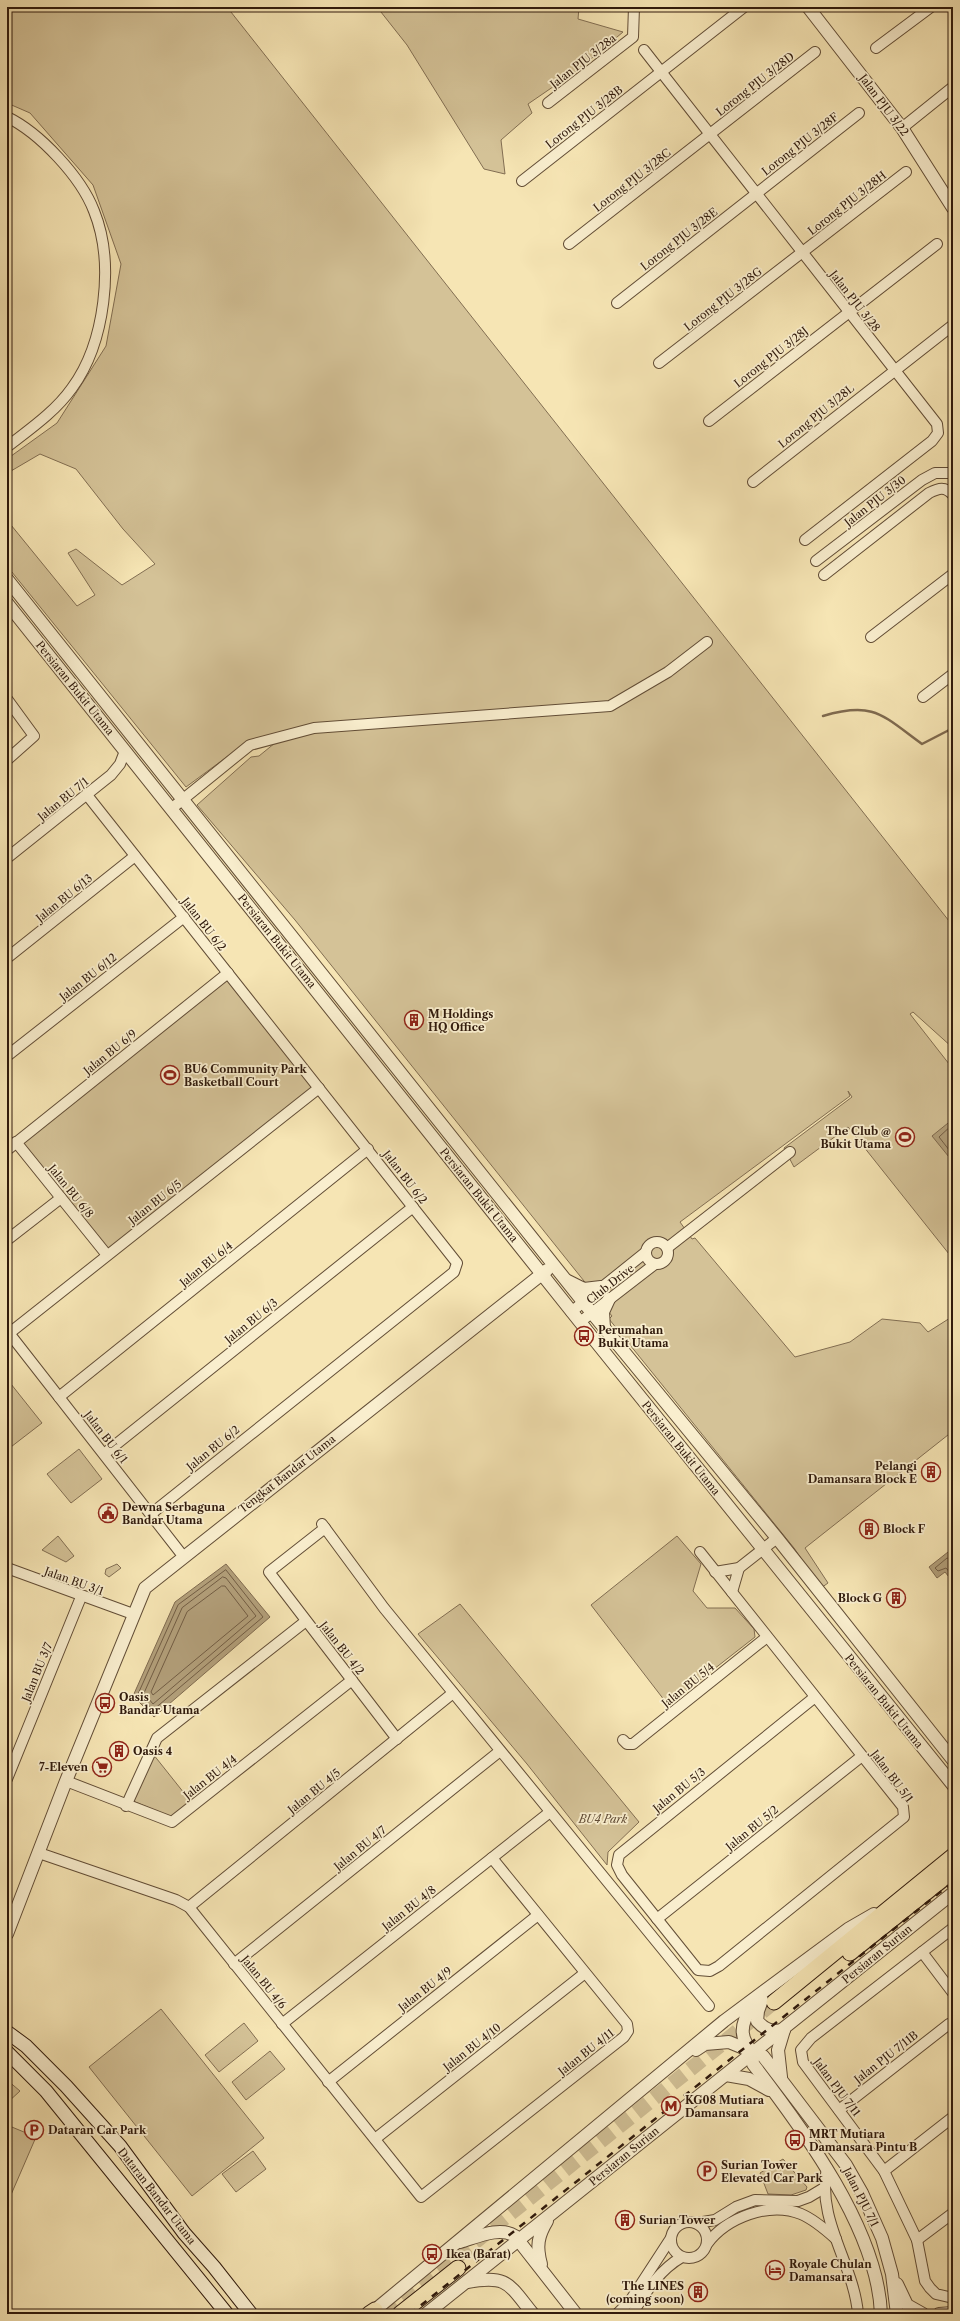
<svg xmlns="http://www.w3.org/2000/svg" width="960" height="2321" font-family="'Libre Caslon Text',serif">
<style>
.green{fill:#d4c297;stroke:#826e52}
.water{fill:#b3a07b;stroke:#7f6a4f}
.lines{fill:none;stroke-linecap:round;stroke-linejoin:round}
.shore{stroke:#725d44;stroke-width:1}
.stream{stroke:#7f6a4f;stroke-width:2.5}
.primary-tunnel{stroke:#cebc92;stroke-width:15;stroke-dasharray:15 8;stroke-linecap:butt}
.minor-casing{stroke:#624d36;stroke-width:12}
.tertiary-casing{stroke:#624d36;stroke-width:14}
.secondary-casing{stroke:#301a0c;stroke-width:15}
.primary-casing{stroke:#301a0c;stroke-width:17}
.minor{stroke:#f9eece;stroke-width:10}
.tertiary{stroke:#f9eece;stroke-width:12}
.secondary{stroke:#f9eece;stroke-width:13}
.primary{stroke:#f6e5b4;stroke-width:15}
.rail{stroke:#301a0c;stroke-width:2.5;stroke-dasharray:7 7;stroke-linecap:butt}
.labels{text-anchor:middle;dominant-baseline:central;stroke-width:3.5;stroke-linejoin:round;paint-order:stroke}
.street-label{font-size:11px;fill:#301a0c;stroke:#f9eece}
.poi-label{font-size:11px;font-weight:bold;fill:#301a0c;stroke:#f9eece;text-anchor:start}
.park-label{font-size:11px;font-style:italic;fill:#614c36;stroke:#f9eece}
</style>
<rect width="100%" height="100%" fill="#f6e5b4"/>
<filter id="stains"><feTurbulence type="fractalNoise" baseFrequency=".005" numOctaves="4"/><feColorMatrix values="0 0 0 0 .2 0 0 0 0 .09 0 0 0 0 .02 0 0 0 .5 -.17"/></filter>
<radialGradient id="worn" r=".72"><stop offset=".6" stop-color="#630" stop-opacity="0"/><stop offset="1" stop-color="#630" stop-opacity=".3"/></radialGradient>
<g class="green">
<polygon points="7,7 227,7 953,926 953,1048 913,1012 910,1014 953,1069 953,1259 848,1127 794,1167 784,1148 852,1097 848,1091 850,1096 680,1222 692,1239 695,1238 795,1357 850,1342 882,1319 920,1323 928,1332 950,1318 953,1319 953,1431 805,1548 828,1583 821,1588 794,1548 609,1319 612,1316 295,920 197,805 251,757 259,756 286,734 247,742 186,787 7,566 7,528 11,525 77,606 95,595 68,553 76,549 122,585 155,564 123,529 76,469 40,454 11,471 11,510 7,512 7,459 57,423 106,346 121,264 93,185 30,113 7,103"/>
<polygon points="377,7 579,7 578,19 623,32 579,69 528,104 532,113 501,140 505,174 484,169 407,45"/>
<polygon points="227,975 317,1088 107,1253 18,1142"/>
<polygon points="7,1379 42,1423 7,1450"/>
<polygon points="79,1449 102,1479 71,1503 47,1474"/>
<polygon points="58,1536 74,1556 66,1562 42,1550"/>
<polygon points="677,1536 701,1564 693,1591 707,1608 735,1608 754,1629 755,1637 668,1705 591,1605"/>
<polygon points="117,1564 121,1568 109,1577 105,1574 106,1569"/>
<polygon points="460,1604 639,1822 608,1852 607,1865 527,1764 418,1634"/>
<polygon points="153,1754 192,1803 173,1818 133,1801"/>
<polygon points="161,2009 264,2138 192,2196 89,2067"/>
<polygon points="244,2023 258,2041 219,2072 205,2055"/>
<polygon points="270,2051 285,2069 246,2100 232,2082"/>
<polygon points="7,2080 20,2091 7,2103"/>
<polygon points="7,2125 36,2137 7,2204"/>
<polygon points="253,2151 266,2169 236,2192 222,2174"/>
<polygon points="783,2159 807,2187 806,2190 791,2195 768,2194 760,2173"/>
</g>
<g class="water">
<polygon points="953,1119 953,1162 932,1136"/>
<polygon points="948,1552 953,1558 953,1582 945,1572 937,1578 929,1567"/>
<polygon points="226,1564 270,1617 154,1717 133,1696 175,1602"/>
</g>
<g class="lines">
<g class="shore">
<polyline points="953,1124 939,1137 953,1155"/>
<polyline points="953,1560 947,1558 935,1568 938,1571 946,1568 953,1576"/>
<polygon points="226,1570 263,1617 153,1710 138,1694 178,1605"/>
<polygon points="223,1577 226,1578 256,1616 153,1704 144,1693 182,1608"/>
<polygon points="222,1586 225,1586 248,1616 153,1695 151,1692 187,1612"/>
</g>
<path class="stream" d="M823,716C874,701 882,715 922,744L953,728"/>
<polyline class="primary-tunnel" points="385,2314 774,2002"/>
<defs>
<g id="minor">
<polyline points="876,48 931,7"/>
<polyline points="644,50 937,424 938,433 932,441 805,540"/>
<polyline points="548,103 633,37 634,7"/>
<path d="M7,117C40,133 81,177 94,211C115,263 105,343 72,388C55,412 30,429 7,447"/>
<polyline points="902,128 953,87"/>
<polyline points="522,181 744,7"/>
<polyline points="569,244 815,52"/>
<polyline points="617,303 859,113"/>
<polyline points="659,363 906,172"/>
<polyline points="709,421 937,244"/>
<polyline points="753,482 953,325"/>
<polyline points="816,561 922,480 935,473 953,473"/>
<path d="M824,575L929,493C939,488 945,486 953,495"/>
<polyline points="871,637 953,574"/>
<polyline points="923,697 953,674"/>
<polyline points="7,699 34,736 7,760"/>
<polyline points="87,795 457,1263 454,1272 151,1514"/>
<polyline points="171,809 250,745 314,728 610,706 668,672 707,642"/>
<polyline points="7,858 111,775 120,764 125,751"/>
<polyline points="7,958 135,856"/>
<polyline points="7,1056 184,917"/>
<polyline points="16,1142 107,1255"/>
<polyline points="7,1150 228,973"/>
<polyline points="7,1240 61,1198"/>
<circle cx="657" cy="1253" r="11"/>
<polyline points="667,1248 790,1152"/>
<polyline points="571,1312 646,1252"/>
<polyline points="580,1322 655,1264"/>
<polyline points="9,1333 183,1556"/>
<polyline points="7,1335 319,1088"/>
<polyline points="59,1397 368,1149"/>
<polyline points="104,1454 413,1207"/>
<polyline points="322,1524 384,1608 709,2006"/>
<polyline points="325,1528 269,1572 397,1739"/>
<polyline points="700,1552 903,1807 904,1817 719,1966 710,1971 698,1970 622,1875 617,1865 619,1855 815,1697"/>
<polyline points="7,1568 133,1614"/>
<polyline points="715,1572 739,1568 777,1538"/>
<polyline points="732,1592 739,1568"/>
<polyline points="623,1740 627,1744 633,1744 767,1637"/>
<polyline points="7,1779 81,1597"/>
<polyline points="66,1781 172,1822 352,1680"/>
<polyline points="126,1806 157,1738 306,1621"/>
<polyline points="39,1853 176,1900 189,1907 421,2197 624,2037 628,2031 627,2024 492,1858"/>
<polyline points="189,1907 453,1693"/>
<polyline points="657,1919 862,1756"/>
<polyline points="953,1928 811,2038 801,2050 803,2062 884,2171 917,2240 925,2281 930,2288 936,2294 953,2298"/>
<polyline points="922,1952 953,1993"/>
<polyline points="234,1964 500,1751"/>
<polyline points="282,2024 550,1812"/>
<polyline points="328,2082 538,1915"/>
<polyline points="839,2110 949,2024"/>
<polyline points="375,2139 585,1973"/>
<path d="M827,2168C816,2220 854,2264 858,2314"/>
<polyline points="884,2171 953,2117"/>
<circle cx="689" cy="2240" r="18"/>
<polyline points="697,2223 715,2220 736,2207 755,2200 798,2201 809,2197 824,2188"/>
<polyline points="917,2240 953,2213"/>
<path d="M707,2244C726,2218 769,2201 801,2214C813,2219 826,2230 836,2239"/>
<polyline points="617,2314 630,2301 671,2238"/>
<path d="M632,2314C646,2292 659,2270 682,2257"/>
</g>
<g id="tertiary">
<polyline points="808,7 902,128 953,208"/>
<polyline points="7,579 592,1313 777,1538 953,1760"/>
<polyline points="7,603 580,1322 953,1785"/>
<polyline points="568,1281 584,1289 601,1287"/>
<polyline points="604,1328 603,1312 609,1299"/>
<polyline points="7,1934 66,1781 145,1588 547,1270"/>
<path d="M758,1999C748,2012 737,2027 746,2043C751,2051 753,2054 753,2064C803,2129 878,2230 881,2314"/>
<path d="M762,2000L758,2011L757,2021C765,2030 772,2032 784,2030"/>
<polyline points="696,2050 705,2044 729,2042 763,2056 846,2165 862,2193 882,2238 892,2274 897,2314"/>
<polyline points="726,2075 749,2079 769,2090"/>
<polyline points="781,2077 778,2050 784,2030"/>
<path d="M460,2242C477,2237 500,2226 515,2236L576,2314"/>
<path d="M541,2264C536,2246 538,2236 547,2221"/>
<path d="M467,2282C508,2275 508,2283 533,2314"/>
<polyline points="897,2284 907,2305 923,2314"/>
<polyline points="375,2310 724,2021 848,1929 874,1914"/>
<polyline points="426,2314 953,1893"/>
<polyline points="939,2314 953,2313"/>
</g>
<g id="secondary">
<polyline points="7,2032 26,2046 66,2086 120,2146 184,2233 214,2267 251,2314"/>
<polyline points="7,2052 46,2091 227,2314"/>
</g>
<g id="primary">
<polyline points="850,1953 953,1871"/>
<polyline points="774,2002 953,1856"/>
<polyline points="369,2314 375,2310"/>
<polyline points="400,2314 458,2268"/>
</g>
</defs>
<use href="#minor" class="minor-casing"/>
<use href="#tertiary" class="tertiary-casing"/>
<use href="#secondary" class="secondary-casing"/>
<use href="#primary" class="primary-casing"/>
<use href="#minor" class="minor"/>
<use href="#tertiary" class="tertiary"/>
<use href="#secondary" class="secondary"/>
<use href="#primary" class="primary"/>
<polyline class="rail" points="410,2314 953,1882"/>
</g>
<defs>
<symbol id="building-ring" viewBox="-11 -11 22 22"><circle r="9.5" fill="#f9eece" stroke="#8f2418" stroke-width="1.5"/><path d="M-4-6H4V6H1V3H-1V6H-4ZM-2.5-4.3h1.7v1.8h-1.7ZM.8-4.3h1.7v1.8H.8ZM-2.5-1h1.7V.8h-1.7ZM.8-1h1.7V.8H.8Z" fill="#8f2418"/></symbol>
<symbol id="stadium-ring" viewBox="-11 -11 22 22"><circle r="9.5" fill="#f9eece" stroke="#8f2418" stroke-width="1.5"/><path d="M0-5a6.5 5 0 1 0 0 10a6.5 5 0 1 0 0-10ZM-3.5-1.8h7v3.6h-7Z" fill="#8f2418"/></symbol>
<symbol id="bus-ring" viewBox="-11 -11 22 22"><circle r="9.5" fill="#f9eece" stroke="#8f2418" stroke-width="1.5"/><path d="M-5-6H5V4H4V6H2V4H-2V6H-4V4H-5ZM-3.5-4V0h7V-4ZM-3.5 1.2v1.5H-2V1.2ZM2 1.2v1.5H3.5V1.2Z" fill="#8f2418"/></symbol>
<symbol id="civic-ring" viewBox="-11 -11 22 22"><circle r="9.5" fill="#f9eece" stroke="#8f2418" stroke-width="1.5"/><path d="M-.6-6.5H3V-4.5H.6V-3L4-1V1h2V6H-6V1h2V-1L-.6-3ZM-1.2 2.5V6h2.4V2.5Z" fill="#8f2418"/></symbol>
<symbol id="supermarket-ring" viewBox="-11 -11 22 22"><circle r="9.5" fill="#f9eece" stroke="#8f2418" stroke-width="1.5"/><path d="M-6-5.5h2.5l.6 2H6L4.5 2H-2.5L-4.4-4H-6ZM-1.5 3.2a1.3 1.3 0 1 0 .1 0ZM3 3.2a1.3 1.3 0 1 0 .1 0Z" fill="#8f2418"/></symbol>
<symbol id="metro-ring" viewBox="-11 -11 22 22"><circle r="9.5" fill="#f9eece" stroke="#8f2418" stroke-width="1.5"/><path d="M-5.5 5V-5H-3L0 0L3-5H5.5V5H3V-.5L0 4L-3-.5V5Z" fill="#8f2418"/></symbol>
<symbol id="parking-ring" viewBox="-11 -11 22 22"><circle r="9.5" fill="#f9eece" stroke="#8f2418" stroke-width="1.5"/><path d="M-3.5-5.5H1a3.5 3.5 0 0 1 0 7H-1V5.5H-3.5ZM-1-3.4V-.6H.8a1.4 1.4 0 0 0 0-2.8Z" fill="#8f2418"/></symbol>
<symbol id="hotel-ring" viewBox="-11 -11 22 22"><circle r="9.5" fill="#f9eece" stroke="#8f2418" stroke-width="1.5"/><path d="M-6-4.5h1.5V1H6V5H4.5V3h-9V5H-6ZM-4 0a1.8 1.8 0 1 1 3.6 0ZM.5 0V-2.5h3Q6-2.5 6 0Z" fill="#8f2418"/></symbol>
</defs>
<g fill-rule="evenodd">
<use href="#building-ring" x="403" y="1009" width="22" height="22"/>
<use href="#stadium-ring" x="159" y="1064" width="22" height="22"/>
<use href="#stadium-ring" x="894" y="1126" width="22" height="22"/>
<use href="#bus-ring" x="573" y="1325" width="22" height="22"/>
<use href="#building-ring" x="920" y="1461" width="22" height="22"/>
<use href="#civic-ring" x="97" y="1502" width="22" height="22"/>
<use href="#building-ring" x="858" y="1518" width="22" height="22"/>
<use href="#building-ring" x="885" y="1587" width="22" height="22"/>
<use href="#bus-ring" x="94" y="1692" width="22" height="22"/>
<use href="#building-ring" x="108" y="1740" width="22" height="22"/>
<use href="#supermarket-ring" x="91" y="1756" width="22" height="22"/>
<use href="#metro-ring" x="660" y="2095" width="22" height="22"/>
<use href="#parking-ring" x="23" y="2119" width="22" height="22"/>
<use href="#bus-ring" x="784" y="2129" width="22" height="22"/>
<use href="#parking-ring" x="696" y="2160" width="22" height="22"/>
<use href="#building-ring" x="614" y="2209" width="22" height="22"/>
<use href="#bus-ring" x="421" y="2243" width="22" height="22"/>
<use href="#hotel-ring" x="764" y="2259" width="22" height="22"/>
<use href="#building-ring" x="687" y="2281" width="22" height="22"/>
</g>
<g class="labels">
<g class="street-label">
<text transform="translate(583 61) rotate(-38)">Jalan PJU 3/28a</text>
<text transform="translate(755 84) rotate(-38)">Lorong PJU 3/28D</text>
<text transform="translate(884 105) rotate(53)">Jalan PJU 3/22</text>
<text transform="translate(584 117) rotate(-38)">Lorong PJU 3/28B</text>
<text transform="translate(800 144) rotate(-38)">Lorong PJU 3/28F</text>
<text transform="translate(632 180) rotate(-38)">Lorong PJU 3/28C</text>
<text transform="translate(847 203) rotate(-38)">Lorong PJU 3/28H</text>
<text transform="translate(679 239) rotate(-38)">Lorong PJU 3/28E</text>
<text transform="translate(723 299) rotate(-38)">Lorong PJU 3/28G</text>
<text transform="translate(855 301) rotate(52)">Jalan PJU 3/28</text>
<text transform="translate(771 357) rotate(-38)">Lorong PJU 3/28J</text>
<text transform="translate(816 416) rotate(-39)">Lorong PJU 3/28L</text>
<text transform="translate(875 501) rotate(-38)">Jalan PJU 3/30</text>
<text transform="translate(75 688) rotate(51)">Persiaran Bukit Utama</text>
<text transform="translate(63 799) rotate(-39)">Jalan BU 7/1</text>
<text transform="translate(64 898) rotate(-39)">Jalan BU 6/13</text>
<text transform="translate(204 924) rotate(52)">Jalan BU 6/2</text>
<text transform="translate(277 941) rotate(51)">Persiaran Bukit Utama</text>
<text transform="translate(88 977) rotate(-38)">Jalan BU 6/12</text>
<text transform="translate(110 1052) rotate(-39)">Jalan BU 6/9</text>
<text transform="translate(405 1177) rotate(52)">Jalan BU 6/2</text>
<text transform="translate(71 1191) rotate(51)">Jalan BU 6/8</text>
<text transform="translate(479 1195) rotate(51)">Persiaran Bukit Utama</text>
<text transform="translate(155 1202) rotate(-38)">Jalan BU 6/5</text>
<text transform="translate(206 1264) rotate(-39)">Jalan BU 6/4</text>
<text transform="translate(610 1284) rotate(-38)">Club Drive</text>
<text transform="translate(251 1321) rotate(-39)">Jalan BU 6/3</text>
<text transform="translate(106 1437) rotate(52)">Jalan BU 6/1</text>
<text transform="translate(213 1448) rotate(-39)">Jalan BU 6/2</text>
<text transform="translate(681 1448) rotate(51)">Persiaran Bukit Utama</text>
<text transform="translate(287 1474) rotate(-38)">Tengkat Bandar Utama</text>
<text transform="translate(74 1581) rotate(20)">Jalan BU 3/1</text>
<text transform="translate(342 1648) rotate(52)">Jalan BU 4/2</text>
<text transform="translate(37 1672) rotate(-68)">Jalan BU 3/7</text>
<text transform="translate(688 1685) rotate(-39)">Jalan BU 5/4</text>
<text transform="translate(884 1701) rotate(51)">Persiaran Bukit Utama</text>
<text transform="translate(892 1776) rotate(53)">Jalan BU 5/1</text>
<text transform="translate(210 1777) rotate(-38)">Jalan BU 4/4</text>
<text transform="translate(679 1790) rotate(-39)">Jalan BU 5/3</text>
<text transform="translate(314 1791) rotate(-39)">Jalan BU 4/5</text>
<text transform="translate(752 1828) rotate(-39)">Jalan BU 5/2</text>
<text transform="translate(360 1848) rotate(-39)">Jalan BU 4/7</text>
<text transform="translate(409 1908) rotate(-38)">Jalan BU 4/8</text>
<text transform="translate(877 1954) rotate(-39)">Persiaran Surian</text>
<text transform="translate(264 1982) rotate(51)">Jalan BU 4/6</text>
<text transform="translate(425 1989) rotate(-38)">Jalan BU 4/9</text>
<text transform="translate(472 2047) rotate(-38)">Jalan BU 4/10</text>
<text transform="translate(586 2052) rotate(-38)">Jalan BU 4/11</text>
<text transform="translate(886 2057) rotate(-38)">Jalan PJU 7/11B</text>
<text transform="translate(837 2087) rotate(53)">Jalan PJU 7/11</text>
<text transform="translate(624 2156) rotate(-39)">Persiaran Surian</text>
<text transform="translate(157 2196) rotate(52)">Dataran Bandar Utama</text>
<text transform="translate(861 2197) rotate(63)">Jalan PJU 7/1</text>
</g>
<g class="poi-label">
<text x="428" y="1014">M Holdings<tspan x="428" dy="13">HQ Office</tspan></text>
<text x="184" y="1069">BU6 Community Park<tspan x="184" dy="13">Basketball Court</tspan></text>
<text x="891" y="1131" text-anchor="end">The Club @<tspan x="891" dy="13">Bukit Utama</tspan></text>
<text x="598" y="1330">Perumahan<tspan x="598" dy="13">Bukit Utama</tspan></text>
<text x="917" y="1466" text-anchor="end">Pelangi<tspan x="917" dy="13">Damansara Block E</tspan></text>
<text x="122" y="1507">Dewna Serbaguna<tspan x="122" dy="13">Bandar Utama</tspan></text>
<text x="883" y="1529">Block F</text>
<text x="882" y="1598" text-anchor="end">Block G</text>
<text x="119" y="1697">Oasis<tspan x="119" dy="13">Bandar Utama</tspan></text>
<text x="133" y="1751">Oasis 4</text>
<text x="88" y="1767" text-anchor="end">7-Eleven</text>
<text x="685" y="2100">KG08 Mutiara<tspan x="685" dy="13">Damansara</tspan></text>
<text x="48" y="2130">Dataran Car Park</text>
<text x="809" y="2134">MRT Mutiara<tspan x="809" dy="13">Damansara Pintu B</tspan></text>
<text x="721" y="2165">Surian Tower<tspan x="721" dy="13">Elevated Car Park</tspan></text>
<text x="639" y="2220">Surian Tower</text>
<text x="446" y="2254">Ikea (Barat)</text>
<text x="789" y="2264">Royale Chulan<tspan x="789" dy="13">Damansara</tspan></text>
<text x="684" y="2286" text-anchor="end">The LINES<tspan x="684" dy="13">(coming soon)</tspan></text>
</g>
<g class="park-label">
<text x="603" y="1819">BU4 Park</text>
</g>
</g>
<rect width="960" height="2321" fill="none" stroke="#f6e5b4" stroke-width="24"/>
<rect x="8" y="8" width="944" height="2305" fill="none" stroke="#301a0c" stroke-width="2"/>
<rect x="12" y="12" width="936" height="2297" fill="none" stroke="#301a0c"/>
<rect width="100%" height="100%" filter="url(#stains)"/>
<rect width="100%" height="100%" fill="url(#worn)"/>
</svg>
